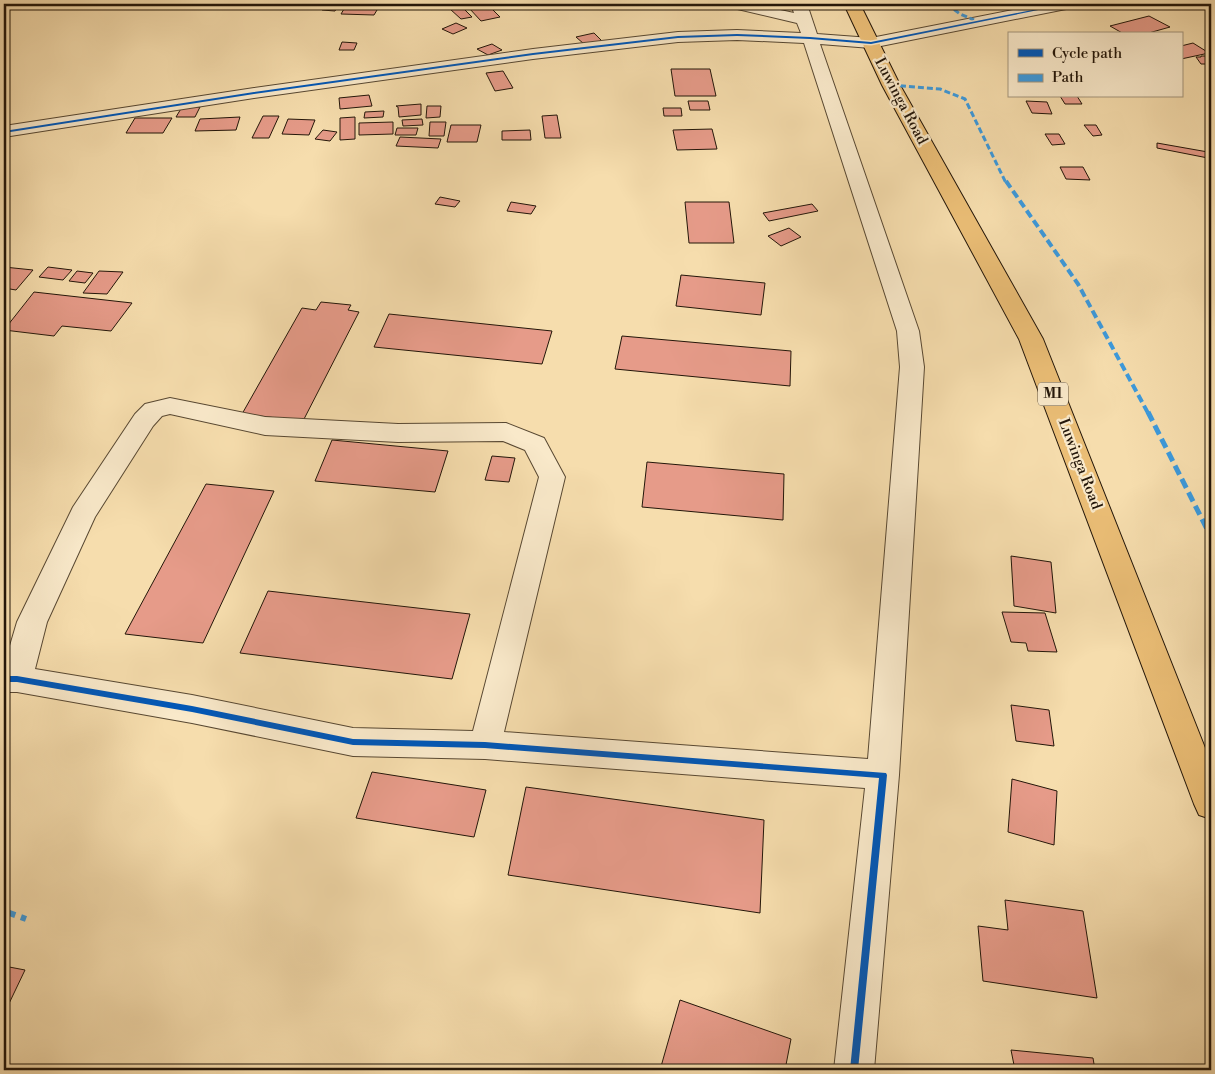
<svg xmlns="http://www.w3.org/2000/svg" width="1215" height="1074" font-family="'Libre Bodoni',serif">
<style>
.building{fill:#e69b89;stroke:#231609}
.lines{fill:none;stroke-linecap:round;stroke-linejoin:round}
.minor-casing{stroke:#584832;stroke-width:2}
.highway-casing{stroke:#231609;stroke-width:2}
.minor{fill:#f9e9ca;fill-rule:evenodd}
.highway{fill:#ebbe76;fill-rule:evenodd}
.quiet-far3{stroke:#3c9add;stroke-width:3;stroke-dasharray:6 3;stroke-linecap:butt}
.quiet-far2{stroke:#3c9add;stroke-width:4;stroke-dasharray:8 4;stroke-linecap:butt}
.quiet-far1{stroke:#3c9add;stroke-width:5;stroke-dasharray:10 5;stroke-linecap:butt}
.quiet{stroke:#3c9add;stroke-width:6;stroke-dasharray:12 6;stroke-linecap:butt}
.cycleway-casing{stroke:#f9e9ca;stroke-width:3}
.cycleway{fill:#0057b8;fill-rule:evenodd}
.labels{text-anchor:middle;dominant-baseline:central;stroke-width:4.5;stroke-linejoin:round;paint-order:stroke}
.shield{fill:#f9e9ca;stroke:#635543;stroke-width:1}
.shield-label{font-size:14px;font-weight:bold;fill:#231609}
.street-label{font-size:15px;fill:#231609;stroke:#f9e9ca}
</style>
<rect width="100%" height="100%" fill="#f6ddad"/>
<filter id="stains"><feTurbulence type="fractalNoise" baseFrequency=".004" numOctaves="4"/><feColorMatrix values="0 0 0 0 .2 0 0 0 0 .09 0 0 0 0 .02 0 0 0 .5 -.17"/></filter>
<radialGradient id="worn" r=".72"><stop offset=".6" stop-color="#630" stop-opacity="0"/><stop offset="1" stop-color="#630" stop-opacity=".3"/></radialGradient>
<g class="building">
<polygon points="326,4 339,4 335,11 322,10"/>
<polygon points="347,4 380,5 374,15 341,14"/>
<polygon points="487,4 500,17 481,21 469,8"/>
<polygon points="461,6 472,17 461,19 450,9"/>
<polygon points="1149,16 1170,27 1145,34 1124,34 1110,26"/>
<polygon points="456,23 467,28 453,34 442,29"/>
<polygon points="594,33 602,41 584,44 576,37"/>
<polygon points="342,42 357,43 354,50 339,50"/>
<polygon points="1193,43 1209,53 1181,59 1181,46"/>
<polygon points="492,44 502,50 488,55 477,49"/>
<polygon points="1201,56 1211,56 1211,68 1208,64 1201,64 1196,57 1201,57"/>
<polygon points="671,69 710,69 716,96 675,96"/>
<polygon points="503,71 513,88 495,91 486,73"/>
<polygon points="369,95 372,106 340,109 339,98"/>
<polygon points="1060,96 1077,96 1082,104 1065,104"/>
<polygon points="688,101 708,101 710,110 690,110"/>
<polygon points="1026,101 1047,102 1052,114 1032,113"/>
<polygon points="421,104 421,115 399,117 398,107 396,106"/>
<polygon points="427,106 441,106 440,117 426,118"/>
<polygon points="182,107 200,107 195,117 176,117"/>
<polygon points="663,108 681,108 682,116 664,116"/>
<polygon points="384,111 383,117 364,118 365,112"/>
<polygon points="557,115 561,138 545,138 542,116"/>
<polygon points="263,116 279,116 269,138 252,138"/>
<polygon points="240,117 236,130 195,131 200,119"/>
<polygon points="355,117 355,139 340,140 340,118"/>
<polygon points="135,118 172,118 163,133 126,133"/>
<polygon points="288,119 315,120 309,135 282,134"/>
<polygon points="422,119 423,125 403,126 402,120"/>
<polygon points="393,122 393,134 359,135 359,123"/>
<polygon points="430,122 446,122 444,136 429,136"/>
<polygon points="451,125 481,125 477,142 447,142"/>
<polygon points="1084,125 1096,125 1102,135 1093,136"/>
<polygon points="397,128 418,128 416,135 395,135"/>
<polygon points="712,129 717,149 677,150 673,130"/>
<polygon points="323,130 337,132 330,141 315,139"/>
<polygon points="530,130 531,140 502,140 502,131"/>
<polygon points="1045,134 1059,134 1065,144 1052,145"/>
<polygon points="400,137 441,139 438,148 396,146"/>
<polygon points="1157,143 1208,152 1208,158 1157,148"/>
<polygon points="1060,167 1083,167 1090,180 1066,179"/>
<polygon points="440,197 460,201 455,207 435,204"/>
<polygon points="511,202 536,206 531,214 507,211"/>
<polygon points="685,202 729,202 734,243 689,243"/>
<polygon points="812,204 818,211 769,221 763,213"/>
<polygon points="789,228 801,237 781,246 768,236"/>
<polygon points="4,267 33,270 16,290 4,288"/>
<polygon points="48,267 72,270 63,280 39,277"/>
<polygon points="77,271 93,273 85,283 69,281"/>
<polygon points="99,271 123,272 107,294 83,293"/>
<polygon points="681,275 765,283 761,315 676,306"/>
<polygon points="34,292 132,303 111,331 62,326 54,336 4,330"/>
<polygon points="321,302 351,305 348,310 359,312 303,421 242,414 302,308 316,310"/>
<polygon points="389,314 552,331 542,364 374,347"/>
<polygon points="622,336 791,351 790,386 615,369"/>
<polygon points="332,440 448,451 435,492 315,481"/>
<polygon points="492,456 515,458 509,482 485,480"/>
<polygon points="647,462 784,474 783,520 642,507"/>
<polygon points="206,484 274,491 203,643 125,634"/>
<polygon points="1011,556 1051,562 1056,613 1014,606"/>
<polygon points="268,591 470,614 452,679 240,653"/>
<polygon points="1002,612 1045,613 1057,652 1028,651 1026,643 1011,642"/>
<polygon points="1011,705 1049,710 1054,746 1016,741"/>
<polygon points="372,772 486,790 474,837 356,818"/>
<polygon points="1012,779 1057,791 1054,845 1008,832"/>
<polygon points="526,787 764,820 760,913 508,875"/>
<polygon points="1005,900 1083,911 1097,998 983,981 978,926 1008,930"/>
<polygon points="4,966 25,970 4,1014"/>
<polygon points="680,1000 791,1039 785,1070 660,1070"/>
<polygon points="1011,1050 1093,1058 1095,1070 1015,1070"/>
</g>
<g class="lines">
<defs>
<path id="minor" d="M726,4H753L794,13L791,4H807L817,34L871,38L1044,4H1074L1071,7L1066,9L871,48L820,44L919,331L924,367L899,775L874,1070H834L865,788L485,759L353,756L192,723L17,692H4V666L17,622L73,507L135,414L145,404L170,398L265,417L398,424L506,423L544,438L565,477L504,732L868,759L900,367L897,331L804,43L737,40L678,42L533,59L254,98L4,137V126L254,88L533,49L678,32L737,30L801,33L797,23L729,7ZM170,414L265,435L398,442L503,441L525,450L539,477L473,731L353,728L192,695L35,669L47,622L95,517L153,426L162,416Z"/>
<polygon id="highway" points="844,4 860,4 900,85 1043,339 1211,763 1211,819 1199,815 1194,804 1019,339 882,85"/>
</defs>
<use href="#minor" class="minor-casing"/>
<use href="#highway" class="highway-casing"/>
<use href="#minor" class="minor"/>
<use href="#highway" class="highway"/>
<g class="quiet-far3">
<polyline points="947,4 960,14 974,20"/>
<polyline points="891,85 940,89 965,99 1006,183"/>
</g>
<polyline class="quiet-far2" points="1006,181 1078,284 1148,413"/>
<polyline class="quiet-far1" points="1148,412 1211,537"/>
<polyline class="quiet" points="4,911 26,919"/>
<defs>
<g id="cycleway">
<polygon points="1062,4 1068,4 871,44 810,39 737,36 678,38 533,55 254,94 4,133 4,131 254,92 533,53 678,36 737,34 810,37 871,42"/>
<polygon points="4,676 17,676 192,706 353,739 485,742 886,773 887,775 858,1070 850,1070 879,778 485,748 353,745 192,712 17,682 4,682"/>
</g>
</defs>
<use href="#cycleway" class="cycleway-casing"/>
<use href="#cycleway" class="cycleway"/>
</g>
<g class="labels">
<rect class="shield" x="1038" y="382.5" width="30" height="23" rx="4"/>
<g class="shield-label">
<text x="1053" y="394">M1</text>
</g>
<g class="street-label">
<text transform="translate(901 101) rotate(62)">Luwinga Road</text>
<text transform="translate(1080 464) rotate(69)">Luwinga Road</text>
</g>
</g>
<rect width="1215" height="1074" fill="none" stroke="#f6ddad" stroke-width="20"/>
<rect x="5" y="5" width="1205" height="1064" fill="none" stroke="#231609" stroke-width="2.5"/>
<rect x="10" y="10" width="1195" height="1054" fill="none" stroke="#231609"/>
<rect x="1008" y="32" width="175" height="65" fill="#f9e9ca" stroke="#a3957d"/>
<rect x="1018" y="49" width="25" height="8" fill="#0057b8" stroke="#a3957d"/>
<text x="1052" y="58" font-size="15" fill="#231609">Cycle path</text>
<rect x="1018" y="74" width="25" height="8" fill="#3c9add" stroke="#a3957d"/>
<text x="1052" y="82" font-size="15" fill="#231609">Path</text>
<rect width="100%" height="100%" filter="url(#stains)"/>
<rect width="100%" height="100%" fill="url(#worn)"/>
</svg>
